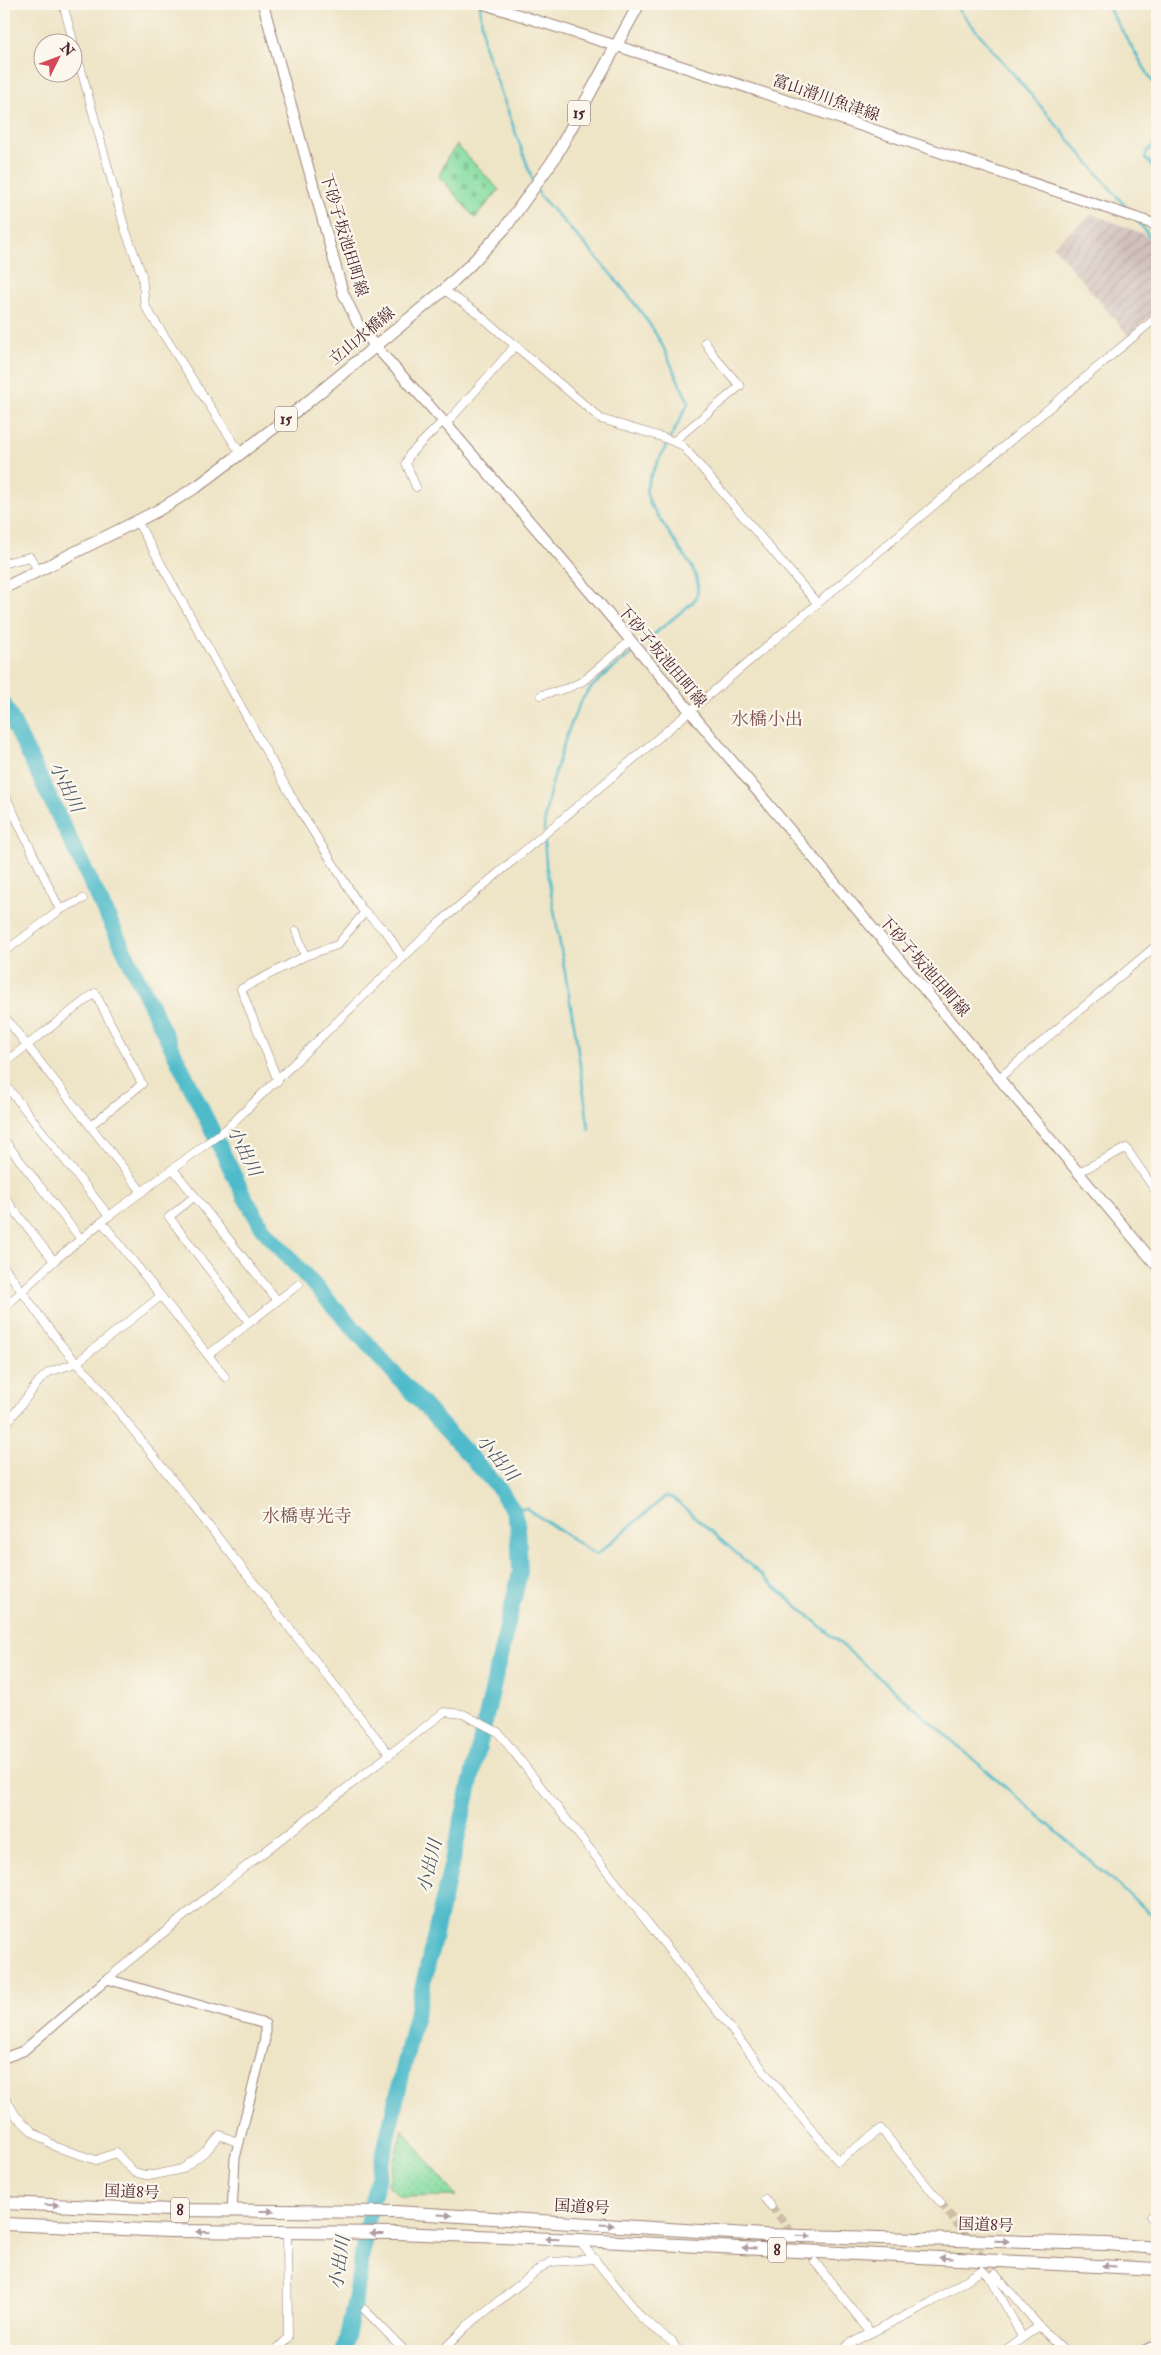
<svg xmlns="http://www.w3.org/2000/svg" width="1161" height="2355" font-family="'IM FELL Double Pica','Noto Serif JP',serif">
<style>
.industrial{fill:url(#industrial-furrows)}
.grass{fill:url(#grass-dots);stroke:#687e66}
.cemetery{fill:url(#cemetery-stones);stroke:#687e66}
.lines{fill:none;stroke-linecap:round;stroke-linejoin:round}
.stream{stroke:#4fbbca;stroke-width:2.5}
.river{stroke:#4fbbca;stroke-width:16}
.minor-tunnel{stroke:#cdbda7;stroke-width:8;stroke-dasharray:8 4;stroke-linecap:butt}
.minor-casing{stroke:#9c8278;stroke-width:9}
.tertiary-casing{stroke:#9c8278;stroke-width:11}
.secondary-casing{stroke:#9c8278;stroke-width:12}
.primary-casing{stroke:#9c8278;stroke-width:13}
.trunk-casing{stroke:#9c8278;stroke-width:14}
.minor{stroke:#fff;stroke-width:8}
.tertiary{stroke:#fff;stroke-width:9}
.secondary{stroke:#fff;stroke-width:10}
.primary{stroke:#fff;stroke-width:11}
.trunk{stroke:#fff;stroke-width:12}
.oneway{fill:#ae9aa0}
.labels{text-anchor:middle;dominant-baseline:central;stroke-width:4.5;stroke-linejoin:round;paint-order:stroke}
.shield{fill:#fbf7ec;stroke:#7f6065;stroke-width:1}
.shield-label{font-size:15px;font-weight:bold;fill:#4a1f2b}
.street-label{font-size:16px;fill:#4a1f2b;stroke:#fbf7ec}
.neighbourhood-label{font-size:18px;fill:#7e504d;stroke:#fbf7ec}
.water-label{font-size:18px;font-style:italic;fill:#4c5663;stroke:#fbf7ec}
</style>
<defs>
<pattern id="industrial-furrows" width="10" height="10" patternUnits="userSpaceOnUse" patternTransform="scale(1.25)"><rect width="10" height="10" fill="#d0c0bc"/><path d="M-1 1l2-2M0 10L10 0M9 11l2-2" fill="none" stroke="#b4a5a2"/></pattern>
<pattern id="grass-dots" width="8" height="8" patternUnits="userSpaceOnUse" patternTransform="scale(1.25)"><rect width="8" height="8" fill="#85dda1"/><path d="M2 2h.1M6 6h.1" fill="none" stroke="#74bd8b" stroke-width="1.8" stroke-linecap="round"/></pattern>
<pattern id="cemetery-stones" width="16" height="16" patternUnits="userSpaceOnUse" patternTransform="scale(1.25)"><rect width="16" height="16" fill="#85dda1"/><path d="M2 7V4a2 2 0 0 1 4 0v3zM10 15v-3a2 2 0 0 1 4 0v3z" fill="#74bd8b"/></pattern>
</defs>
<rect width="100%" height="100%" fill="#fbf7ec"/>
<filter id="ink" filterUnits="userSpaceOnUse"><feTurbulence type="fractalNoise" baseFrequency=".02" numOctaves="2"/><feDisplacementMap in="SourceGraphic" scale="10" xChannelSelector="R" yChannelSelector="G"/><feConvolveMatrix kernelMatrix="1 2 1 2 8 2 1 2 1" color-interpolation-filters="sRGB"/></filter>
<filter id="wash" filterUnits="userSpaceOnUse"><feTurbulence type="fractalNoise" baseFrequency=".0096" numOctaves="4" result="noise"/><feDisplacementMap in="SourceGraphic" scale="20" xChannelSelector="R" yChannelSelector="G"/><feGaussianBlur stdDeviation="1.12" result="paint"/><feColorMatrix in="noise" values="0 0 0 0 0 0 0 0 0 0 0 0 0 0 0 0 0 1.4 0 .05"/><feComposite in="paint" operator="in"/></filter>
<g filter="url(#wash)">
<rect width="100%" height="100%" fill="#eee4c6"/>
<polygon class="industrial" points="1092,214 1146,235 1157,248 1157,310 1128,335 1053,246"/>
<polygon class="grass" points="402,2129 456,2196 401,2197 388,2185"/>
<polygon class="cemetery" points="457,145 499,190 475,218 439,176 447,158"/>
<g class="lines">
<g class="stream">
<polyline points="954,4 1131,213"/>
<polyline points="1106,4 1157,89"/>
<polyline points="480,5 484,45 533,181"/>
<polyline points="1157,142 1147,151 1145,158 1157,170"/>
<path d="M537,190L541,197C579,239 634,294 661,343C671,362 678,383 689,402L650,477L646,490L650,504L693,569C698,582 701,591 693,602L640,646"/>
<polyline points="1139,223 1157,245"/>
<path d="M544,832C544,802 570,712 589,690C602,675 621,663 636,650"/>
<polyline points="544,838 546,864 575,1030 589,1130"/>
<polyline points="513,1510 526,1508 596,1555 666,1496 673,1498 1157,1919"/>
</g>
<polyline class="river" points="4,704 244,1196 263,1229 497,1486 513,1510 518,1527 520,1572 366,2228 357,2290 344,2351"/>
</g>
</g>
<g filter="url(#ink)">
<g class="lines">
<g class="minor-tunnel">
<polyline points="941,2203 995,2274"/>
<polyline points="771,2206 815,2262"/>
</g>
<defs>
<g id="minor">
<polyline points="63,4 125,229 142,275 145,306 241,454"/>
<polyline points="444,290 476,312 601,419 662,437 682,445 817,603"/>
<polyline points="446,424 516,345"/>
<polyline points="674,441 740,386 714,356 705,342"/>
<polyline points="416,487 406,463 410,454 443,421"/>
<polyline points="137,521 294,801 361,908 388,934 402,957"/>
<polyline points="4,563 30,557 38,570"/>
<polyline points="541,695 568,688 583,681 630,641"/>
<polyline points="4,793 60,910"/>
<polyline points="296,931 305,956 337,945 365,912"/>
<polyline points="4,952 60,910 83,899"/>
<polyline points="4,1016 142,1192"/>
<polyline points="4,1063 95,993 142,1084 90,1126"/>
<polyline points="999,1078 1157,945"/>
<polyline points="278,1081 241,989 305,956"/>
<polyline points="4,1083 109,1216"/>
<polyline points="4,1140 81,1239"/>
<polyline points="173,1169 277,1300"/>
<polyline points="1079,1172 1126,1148 1157,1193"/>
<polyline points="195,1196 169,1217 249,1322"/>
<polyline points="4,1197 54,1261"/>
<polyline points="102,1222 161,1296"/>
<path d="M4,1267C33,1304 56,1345 91,1377L390,1755"/>
<polyline points="4,1308 54,1261 109,1216 225,1130 439,923 1157,317"/>
<polyline points="225,1377 208,1355 299,1284"/>
<polyline points="4,1427 40,1380 49,1372 76,1363 161,1296 208,1355"/>
<polyline points="107,1979 222,1885 444,1712 463,1714 498,1732 768,2076 838,2161 881,2129 941,2203"/>
<polyline points="4,2095 16,2116 33,2132 56,2147 96,2160 116,2153 134,2172 145,2175 154,2175 182,2169 206,2151 220,2135 239,2143"/>
<polyline points="765,2199 771,2206"/>
<polyline points="1151,2217 1157,2217"/>
<polyline points="579,2240 642,2318 671,2341 679,2351"/>
<polyline points="815,2262 870,2332"/>
<polyline points="995,2274 1039,2326 1064,2351"/>
<polyline points="365,2310 405,2351"/>
<polyline points="275,2351 288,2338 287,2232"/>
<polyline points="442,2351 467,2326 542,2267 551,2262 595,2259"/>
<polyline points="842,2351 849,2344 930,2303 982,2270 992,2280 1022,2337"/>
<polyline points="1004,2351 1039,2326"/>
</g>
<polyline id="tertiary" points="4,2058 23,2051 107,1979 265,2024 265,2039 235,2158 232,2211"/>
<g id="secondary">
<polyline points="263,4 343,293 358,324 375,346 446,424 573,572 1157,1266"/>
<polyline points="484,4 731,82 1157,225"/>
<polyline points="1144,2351 1157,2345"/>
</g>
<polyline id="primary" points="4,588 157,511 198,486 304,405 444,290 471,264 505,228 554,159 639,4"/>
<g id="trunk">
<polyline points="4,2203 171,2210 396,2212 764,2235 1107,2244 1157,2248"/>
<polyline points="4,2224 170,2231 396,2233 579,2240 1157,2269"/>
</g>
</defs>
<use href="#minor" class="minor-casing"/>
<use href="#tertiary" class="tertiary-casing"/>
<use href="#secondary" class="secondary-casing"/>
<use href="#primary" class="primary-casing"/>
<use href="#trunk" class="trunk-casing"/>
<use href="#minor" class="minor"/>
<use href="#tertiary" class="tertiary"/>
<use href="#secondary" class="secondary"/>
<use href="#primary" class="primary"/>
<use href="#trunk" class="trunk"/>
</g>
<defs><path id="oneway-solid" d="M-6-.8H1V-3.2L6.5 0L1 3.2V.8H-6Z" transform="scale(1.25)"/></defs>
<g class="oneway">
<use href="#oneway-solid" transform="translate(52 2205) rotate(2)"/>
<use href="#oneway-solid" transform="translate(267 2211)"/>
<use href="#oneway-solid" transform="translate(445 2215) rotate(3)"/>
<use href="#oneway-solid" transform="translate(607 2225) rotate(3)"/>
<use href="#oneway-solid" transform="translate(203 2232) rotate(-179)"/>
<use href="#oneway-solid" transform="translate(377 2234) rotate(180)"/>
<use href="#oneway-solid" transform="translate(804 2236) rotate(2)"/>
<use href="#oneway-solid" transform="translate(552 2239) rotate(-178)"/>
<use href="#oneway-solid" transform="translate(1002 2241) rotate(2)"/>
<use href="#oneway-solid" transform="translate(749 2248) rotate(-177)"/>
<use href="#oneway-solid" transform="translate(946 2258) rotate(-177)"/>
<use href="#oneway-solid" transform="translate(1109 2266) rotate(-177)"/>
</g>
</g>
<g class="labels">
<g class="shield">
<rect x="568" y="100.5" width="22" height="25" rx="4"/>
<rect x="275" y="406.5" width="22" height="25" rx="4"/>
<rect x="171" y="2197.5" width="18" height="25" rx="4"/>
<rect x="768" y="2237.5" width="18" height="25" rx="4"/>
</g>
<g class="shield-label">
<text x="579" y="113">15</text>
<text x="286" y="419">15</text>
<text x="180" y="2210">8</text>
<text x="777" y="2250">8</text>
</g>
<g class="street-label">
<text transform="translate(826 98) rotate(19)">富山滑川魚津線</text>
<text transform="translate(344 235) rotate(73)">下砂子坂池田町線</text>
<text transform="translate(362 336) rotate(-40)">立山水橋線</text>
<text transform="translate(662 656) rotate(50)">下砂子坂池田町線</text>
<text transform="translate(924 966) rotate(49)">下砂子坂池田町線</text>
<text transform="translate(132 2192) rotate(2)">国道8号</text>
<text transform="translate(582 2207) rotate(3)">国道8号</text>
<text transform="translate(986 2225) rotate(2)">国道8号</text>
</g>
<g class="neighbourhood-label">
<text x="767" y="719">水橋小出</text>
<text x="307" y="1516">水橋専光寺</text>
</g>
<g class="water-label">
<text transform="translate(66 787) rotate(64)">小出川</text>
<text transform="translate(244 1151) rotate(64)">小出川</text>
<text transform="translate(497 1458) rotate(50)">小出川</text>
<text transform="translate(430 1866) rotate(-77)">小出川</text>
<text transform="translate(340 2263) rotate(-82)">小出川</text>
</g>
</g>
<rect width="1161" height="2355" fill="none" stroke="#fbf7ec" stroke-width="20"/>
<g transform="translate(58 58) rotate(48)"><circle r="24" fill="#fbf7ec" stroke="#b4a19f"/>
<path d="M0-4L9 19L0 12L-9 19Z" fill="#d1495b"/>
<text y="-8" font-size="14" font-weight="bold" text-anchor="middle" fill="#4a1f2b">N</text>
</g>
</svg>
